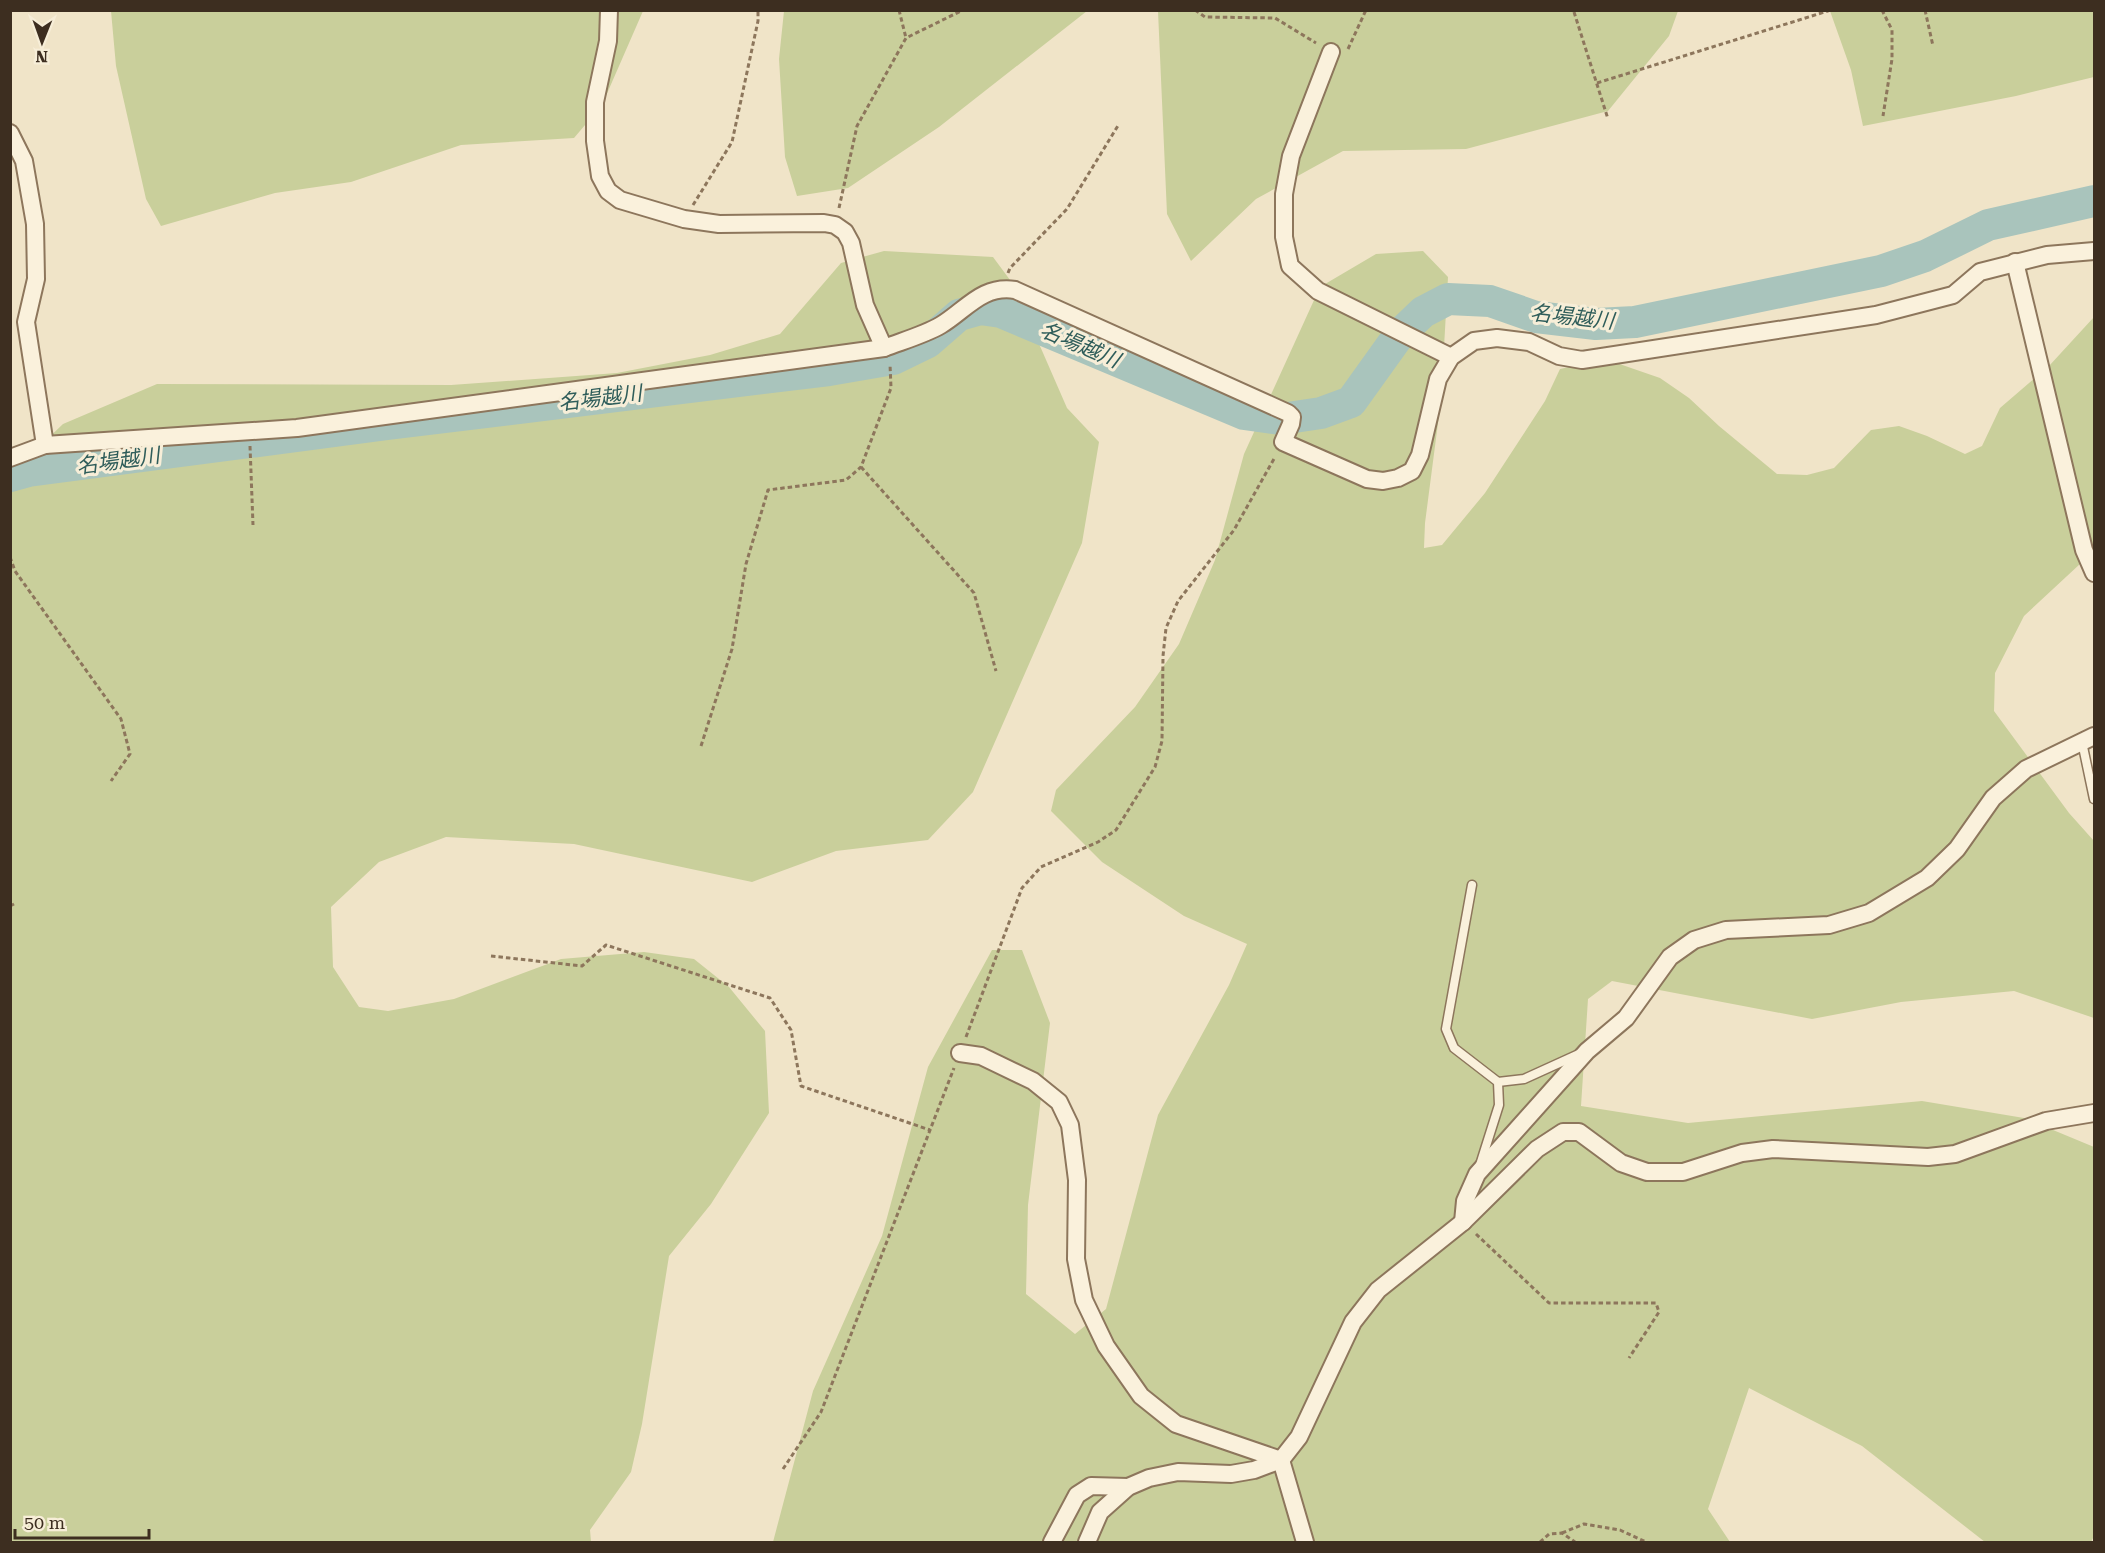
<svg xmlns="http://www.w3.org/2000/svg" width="2105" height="1553" font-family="'Roboto Serif','Noto Sans JP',serif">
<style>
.green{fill:#c9cf9b}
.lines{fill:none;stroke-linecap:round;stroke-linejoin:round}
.river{stroke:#a9c4bc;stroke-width:32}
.lane-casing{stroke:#8d765c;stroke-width:11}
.street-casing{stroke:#8d765c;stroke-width:20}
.path{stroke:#8d765c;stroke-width:3;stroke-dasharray:4.5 3;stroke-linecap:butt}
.lane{stroke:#faf1dc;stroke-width:8}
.street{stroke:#faf1dc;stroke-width:16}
.labels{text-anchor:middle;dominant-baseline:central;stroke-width:6;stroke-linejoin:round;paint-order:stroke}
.water-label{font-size:21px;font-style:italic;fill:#2f5d5a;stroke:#f7eed8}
</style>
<rect width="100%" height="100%" fill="#f0e4c8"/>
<g class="green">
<polygon points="111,11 643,11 602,105 574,138 461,145 351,182 275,193 161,226 146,199 116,66"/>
<polygon points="784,11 784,10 1087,11 939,127 848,188 797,196 785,157 779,59"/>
<polygon points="1158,11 1678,11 1669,36 1608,111 1466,149 1343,151 1256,199 1191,261 1167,214"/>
<polygon points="1830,11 2094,11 2094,77 2016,96 1863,126 1851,70"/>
<polygon points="884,251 993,257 1013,284 1067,408 1099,442 1082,543 973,792 928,840 836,851 752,882 574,844 446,837 379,862 331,907 333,967 359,1007 388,1011 454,999 561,959 644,952 694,959 729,987 765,1031 769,1113 711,1204 669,1256 642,1424 631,1472 590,1530 591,1542 11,1542 11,474 63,424 157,384 451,385 617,373 710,355 780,334 841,263"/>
<polygon points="1423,251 1448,277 1441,400 1425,523 1424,548 1442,545 1485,493 1545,401 1560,369 1605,359 1660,378 1689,398 1719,426 1777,474 1807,475 1834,468 1871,430 1899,426 1927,436 1965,454 1982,446 2000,408 2049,366 2094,317 2094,551 2024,616 1995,673 1994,711 2069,813 2094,841 2094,1018 2014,991 1901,1002 1812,1019 1612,981 1588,999 1581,1106 1688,1123 1922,1101 2024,1118 2094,1147 2094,1536 2091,1542 1985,1542 1862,1446 1749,1388 1708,1509 1730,1542 1590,1542 1588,1541 1585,1542 773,1542 813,1391 882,1236 928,1067 992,950 1022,950 1050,1023 1028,1205 1026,1294 1075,1334 1106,1309 1158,1115 1229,985 1247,944 1184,916 1102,862 1051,811 1056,790 1135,707 1179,644 1215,560 1244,454 1320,287 1376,254"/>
</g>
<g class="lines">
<polyline class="river" points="10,476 28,471 388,424 829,370 893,359 928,342 959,315 980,309 1001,312 1244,414 1281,419 1321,413 1351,402 1399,335 1423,312 1448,299 1490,301 1536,317 1596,324 1635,322 1881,271 1925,256 1988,225 2094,201"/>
<defs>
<g id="lane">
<polyline points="2082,742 2094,799"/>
<polyline points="1472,885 1446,1029 1454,1048 1498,1082 1499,1105 1480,1165"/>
<polyline points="1498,1082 1524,1079 1579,1054"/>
</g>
<g id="street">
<polyline points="609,10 608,41 595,102 595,141 600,176 608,191 620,200 684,219 719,224 824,223 835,225 845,232 851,243 865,305 884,348"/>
<polyline points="1331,52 1291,156 1284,194 1284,237 1290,266 1318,291 1451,357"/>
<polyline points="10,133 24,161 35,224 36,279 26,322 45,445"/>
<polyline points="2015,262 2084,550 2094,573"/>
<path d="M10,458L45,445L297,428L884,348C902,341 924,335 941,325C967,309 982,285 1015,290L1288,413L1292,417L1291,424L1283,442L1367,479L1383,481L1398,478L1412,471L1420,455L1438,379L1451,357L1474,341L1497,338L1529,342L1559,356L1582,360L1876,315L1953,295L1980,272L2047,255L2094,251"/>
<polyline points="960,1053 981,1056 1033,1081 1059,1102 1070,1125 1077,1180 1076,1259 1084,1300 1106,1346 1141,1396 1176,1424 1281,1460"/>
<polyline points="1463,1222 1465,1201 1477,1174 1587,1051 1626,1018 1670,957 1694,940 1726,930 1829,925 1869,913 1927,878 1957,849 1993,798 2026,769 2094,736"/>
<polyline points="1281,1460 1305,1542"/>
<polyline points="1052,1542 1077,1495 1091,1486 1128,1487"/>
<polyline points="1087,1542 1100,1512 1128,1487 1149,1478 1178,1472 1231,1474 1254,1470 1281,1460 1299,1437 1353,1322 1378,1290 1463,1222 1537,1149 1563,1132 1579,1132 1621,1163 1647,1172 1683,1172 1742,1153 1773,1149 1928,1157 1955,1154 2046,1121 2094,1113"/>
</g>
</defs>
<use href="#lane" class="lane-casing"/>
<use href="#street" class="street-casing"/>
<g class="path">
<polyline points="899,10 906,38"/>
<polyline points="1195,10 1205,17 1275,18 1316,43"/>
<polyline points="1882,10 1892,30 1892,59 1883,116"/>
<polyline points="1925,10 1933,46"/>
<polyline points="1574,12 1608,119"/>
<polyline points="1348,49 1366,10"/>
<polyline points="1597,83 1831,10"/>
<polyline points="693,205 732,142 758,21 758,10"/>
<polyline points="839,208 857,126 906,38 963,10"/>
<polyline points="1008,273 1010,268 1067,209 1119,124"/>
<polyline points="250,446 253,525"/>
<polyline points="861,467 974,593 996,671"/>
<polyline points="10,557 15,571 121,719 130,754 111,781"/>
<polyline points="701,746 732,649 746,564 768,490 846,480 861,467 891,388 890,364"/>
<polyline points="10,906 16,903"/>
<polyline points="491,956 582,966 606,945 770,998 791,1030 801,1086 930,1130"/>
<polyline points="966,1037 1022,888 1041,867 1098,842 1116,830 1155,767 1162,741 1163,656 1166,628 1178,601 1234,530 1275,457"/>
<polyline points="1476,1234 1549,1303 1656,1303 1659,1312 1629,1358"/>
<polyline points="783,1469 821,1412 954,1068"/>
<polyline points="1562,1533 1584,1524 1620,1530 1646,1542"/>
<polyline points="1540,1542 1549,1534 1562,1533 1575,1542"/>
</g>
<use href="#lane" class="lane"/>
<use href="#street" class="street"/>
</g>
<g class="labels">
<g class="water-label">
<text transform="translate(1572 317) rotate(6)">名場越川</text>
<text transform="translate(1080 345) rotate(23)">名場越川</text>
<text transform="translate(600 398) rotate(-7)">名場越川</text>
<text transform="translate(118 461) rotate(-8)">名場越川</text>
</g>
</g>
<rect width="2105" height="1553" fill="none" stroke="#3d2e20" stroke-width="24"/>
<g transform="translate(42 42) rotate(181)" stroke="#f7eed8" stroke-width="4.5" paint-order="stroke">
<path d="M0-4.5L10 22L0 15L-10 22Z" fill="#3d2e20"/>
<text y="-9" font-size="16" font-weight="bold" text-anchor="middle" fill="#3d2e20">N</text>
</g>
<path d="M15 1529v9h134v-9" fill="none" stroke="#3d2e20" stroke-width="3"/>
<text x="24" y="1529" font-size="18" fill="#3d2e20" stroke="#f7eed8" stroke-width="4.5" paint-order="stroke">50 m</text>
</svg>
